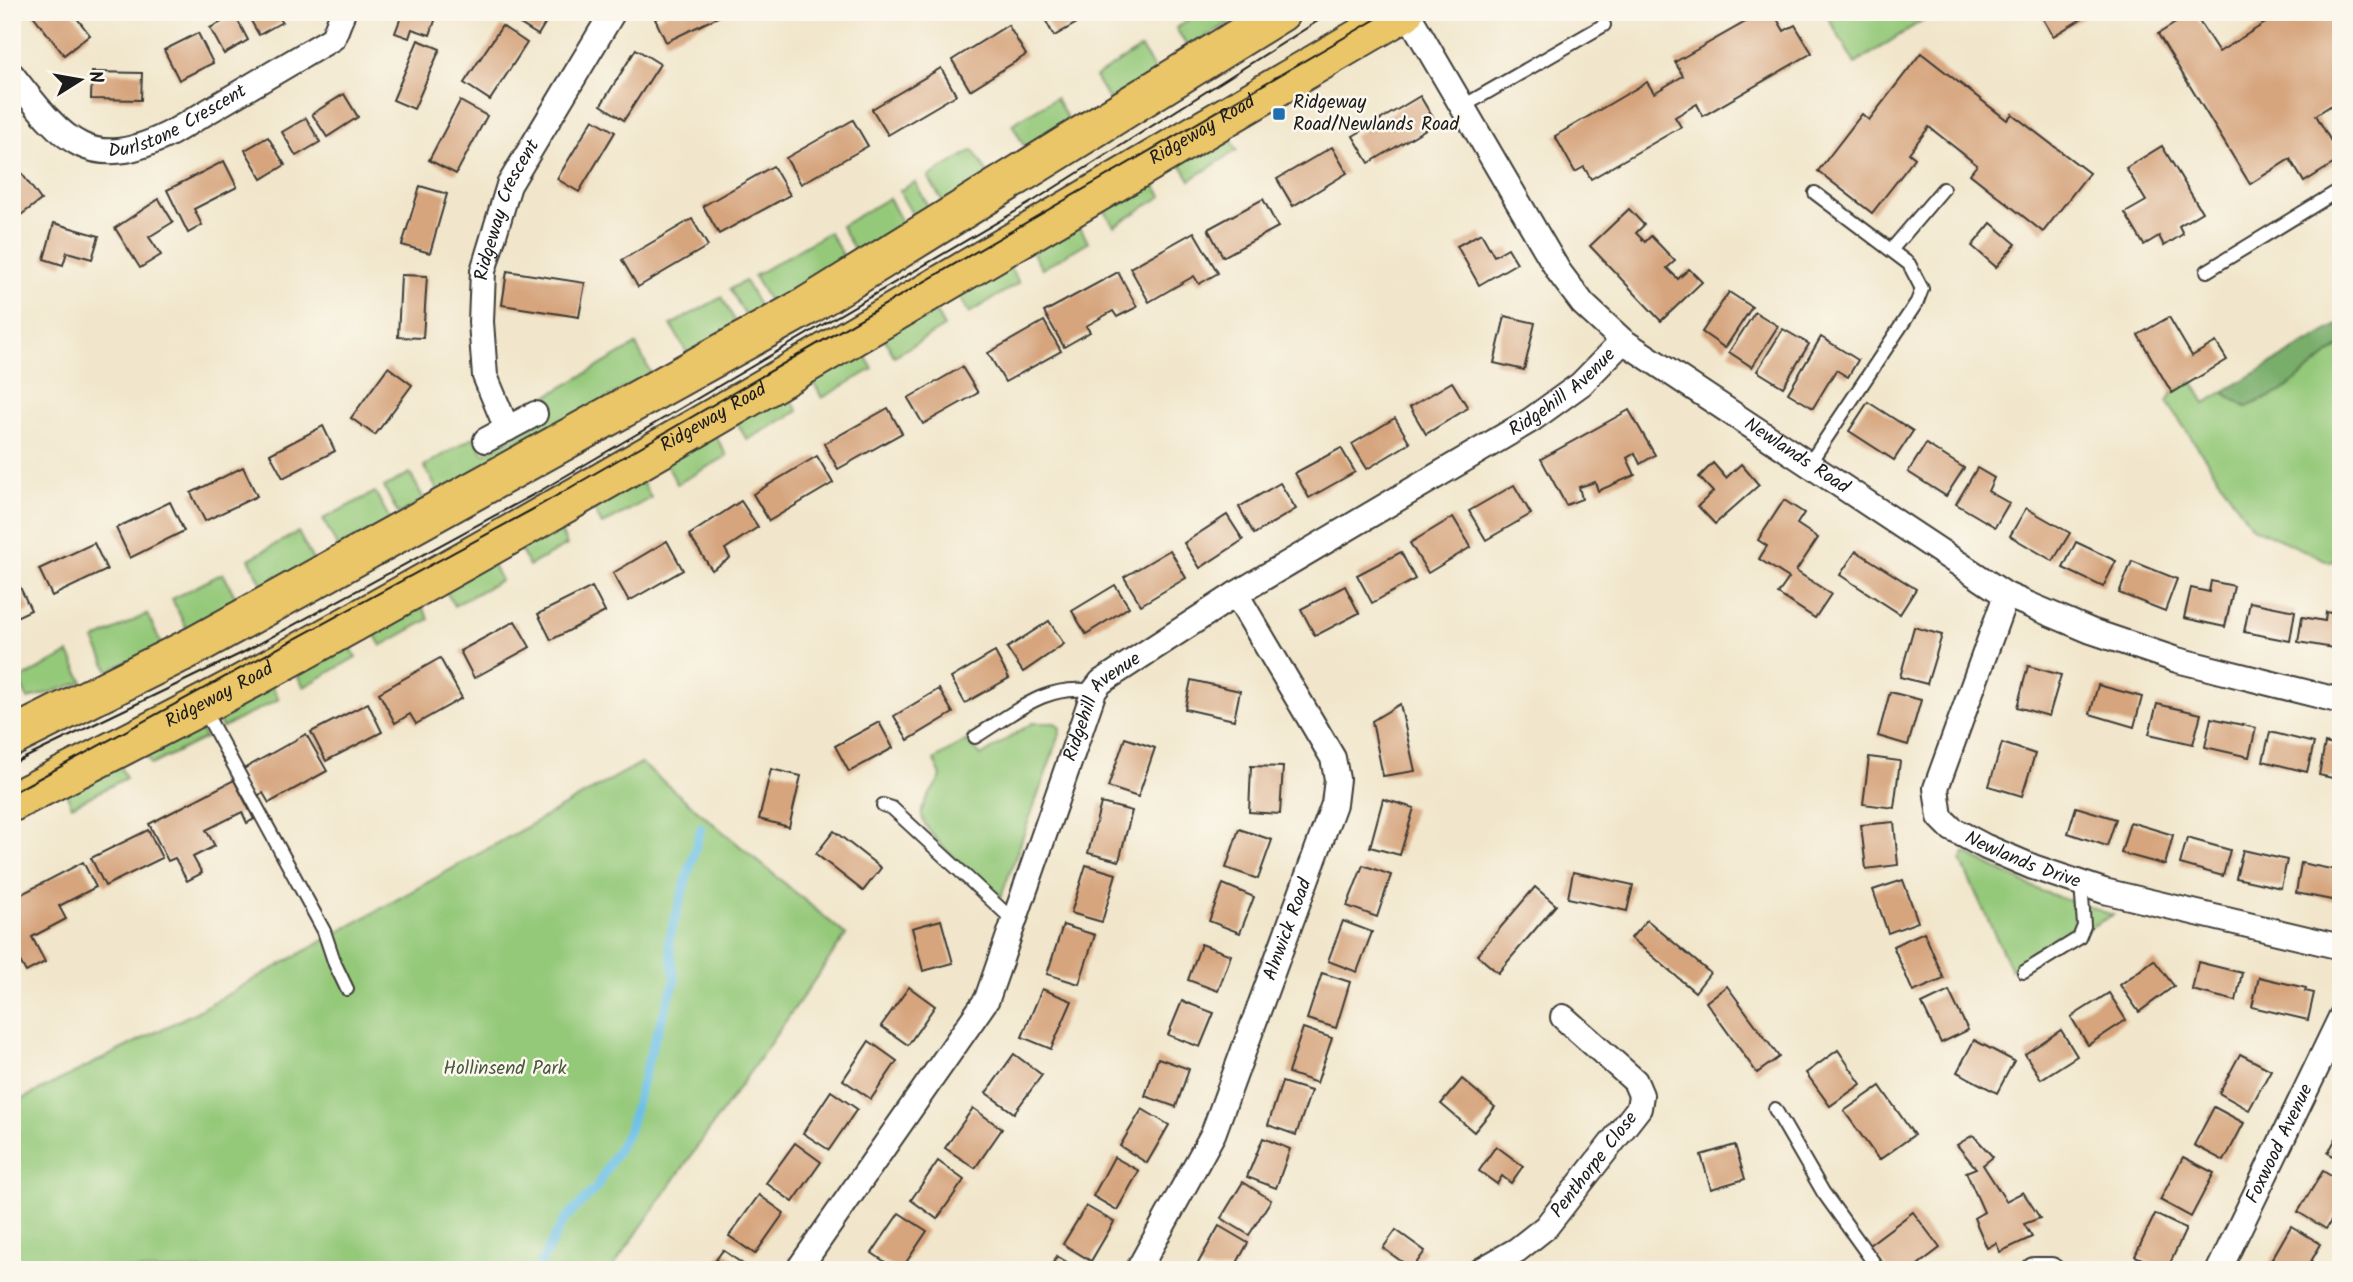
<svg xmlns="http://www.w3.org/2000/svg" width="2353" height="1282" font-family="Kalam,sans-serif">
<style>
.green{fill:#95c97a;stroke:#58724b;stroke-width:2}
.forest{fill:#78ad6a;stroke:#4a6443;stroke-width:2}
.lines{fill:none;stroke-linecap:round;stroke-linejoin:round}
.stream{stroke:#69bfe6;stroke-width:9}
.building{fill:#d6a47d}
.lane-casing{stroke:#3c3a36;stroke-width:16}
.street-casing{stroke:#3c3a36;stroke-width:28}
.highway-casing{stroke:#3c3a36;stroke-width:42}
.lane{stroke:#fff;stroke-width:12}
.street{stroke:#fff;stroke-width:24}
.highway{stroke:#eac669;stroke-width:38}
.tram{stroke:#1c1c1c;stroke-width:2}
.poi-dot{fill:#1f6fb2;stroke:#fbf7ec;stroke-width:2.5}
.labels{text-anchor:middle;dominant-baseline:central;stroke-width:5;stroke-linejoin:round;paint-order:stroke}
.poi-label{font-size:19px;fill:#1c1c1c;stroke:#fbf7ec;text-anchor:start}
.street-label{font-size:19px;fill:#1c1c1c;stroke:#fbf7ec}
.park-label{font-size:19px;fill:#46593d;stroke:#fbf7ec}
</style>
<rect width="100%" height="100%" fill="#fbf7ec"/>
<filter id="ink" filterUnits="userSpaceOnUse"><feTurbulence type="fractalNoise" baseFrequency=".0143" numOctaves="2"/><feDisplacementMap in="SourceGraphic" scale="14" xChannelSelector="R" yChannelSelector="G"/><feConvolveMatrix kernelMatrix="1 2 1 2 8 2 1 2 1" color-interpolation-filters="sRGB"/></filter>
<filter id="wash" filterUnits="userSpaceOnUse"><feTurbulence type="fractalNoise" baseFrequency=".00686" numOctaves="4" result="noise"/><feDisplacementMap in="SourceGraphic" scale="28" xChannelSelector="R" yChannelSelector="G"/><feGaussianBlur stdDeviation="1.57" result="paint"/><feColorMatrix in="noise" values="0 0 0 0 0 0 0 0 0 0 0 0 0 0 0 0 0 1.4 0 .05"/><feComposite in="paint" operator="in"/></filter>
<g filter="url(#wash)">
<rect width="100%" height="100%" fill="#f1e6cb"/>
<g class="green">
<polygon points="1201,12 1247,12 1188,48 1176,28"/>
<polygon points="1825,12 1935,12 1855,64"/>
<polygon points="1141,48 1156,72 1109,100 1095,77"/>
<polygon points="1056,98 1071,125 1027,151 1012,124"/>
<polygon points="1231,140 1237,150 1190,180 1180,163"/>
<polygon points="973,150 990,177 945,205 928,177"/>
<polygon points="1151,178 1162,196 1114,226 1103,208"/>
<polygon points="915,182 930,210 915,219 899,191"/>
<polygon points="889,198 904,226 856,253 841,226"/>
<polygon points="1077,222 1088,242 1042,269 1030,248"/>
<polygon points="829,232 845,259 770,303 754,276"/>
<polygon points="1008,264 1019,283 969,313 957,293"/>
<polygon points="745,281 761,309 746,317 730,289"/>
<polygon points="722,297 737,325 687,353 671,325"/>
<polygon points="933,307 944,327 894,356 883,336"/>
<polygon points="636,345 651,373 439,493 424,466 474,437 484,454 545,418 537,402"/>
<polygon points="2341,345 2341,559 2330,562 2252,527 2167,402 2172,393 2192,381 2205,403 2223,392 2246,407 2281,392"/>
<polygon points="861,349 873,369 822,398 811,378"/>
<polygon points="787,391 798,411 747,440 736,421"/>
<polygon points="714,433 727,456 677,484 664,460"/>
<polygon points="410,473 425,501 398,514 384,487"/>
<polygon points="639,475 651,498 602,525 590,502"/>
<polygon points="375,492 391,521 338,548 323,519"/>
<polygon points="556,521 567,545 529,566 517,543"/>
<polygon points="298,532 314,562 264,588 249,559"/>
<polygon points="490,560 501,580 454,606 443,586"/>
<polygon points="223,573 239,604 187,630 172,599"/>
<polygon points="418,599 429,619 381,646 370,626"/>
<polygon points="147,614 162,645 109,671 94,640"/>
<polygon points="346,639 356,657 304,687 293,669"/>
<polygon points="69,653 83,682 28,699 19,680"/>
<polygon points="270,682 279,699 222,728 214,711"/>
<polygon points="197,722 205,738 151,765 143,749"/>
<path d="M1032,723H1055L1060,728V734L1001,897C984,882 916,833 922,810C925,799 936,787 941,776L934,760L967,740L981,756Z"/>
<polygon points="118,762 126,778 72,806 64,789"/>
<polygon points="641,763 846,935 611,1270 12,1270 12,1104 194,1013"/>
<polygon points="1965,853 2041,891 2113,915 2011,970 1961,861"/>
</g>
<polygon class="forest" points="2341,323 2341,345 2281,392 2246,407 2223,392"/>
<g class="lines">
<polyline class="stream" points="537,1270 564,1220 596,1188 629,1130 652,1047 675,981 669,940 701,828"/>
</g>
<g id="blocks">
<g class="building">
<polygon points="35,12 72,12 90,35 64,55 32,14"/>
<polygon points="246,12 276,12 282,22 259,35"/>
<polygon points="403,12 438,12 430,35 412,29 409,38 395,33"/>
<polygon points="513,12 552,12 538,35 509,17"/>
<polygon points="670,12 723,12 724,14 666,42 655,19"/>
<polygon points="1041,12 1096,12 1054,36"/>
<polygon points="1743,12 1773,12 1784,31 1795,25 1812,53 1703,116 1697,104 1675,117 1681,127 1591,179 1584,167 1575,172 1555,136 1647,82 1654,93 1683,76 1675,62 1747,21"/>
<polygon points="2039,12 2093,12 2053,36"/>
<polygon points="2193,12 2219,52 2283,12 2341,12 2341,99 2316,115 2341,159 2304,182 2290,159 2250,184 2158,34"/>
<polygon points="235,15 248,40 224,54 210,28"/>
<polygon points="1008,25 1026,55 970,90 952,60"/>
<polygon points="502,26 527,43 490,100 464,83"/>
<polygon points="198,33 213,63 179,80 164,50"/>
<polygon points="418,40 440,49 414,109 393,100"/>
<polygon points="636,49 660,64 624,120 601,105"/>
<polygon points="1921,53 2007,120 2012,114 2089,173 2043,232 1970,174 1977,165 1929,127 1909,153 1915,158 1872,213 1818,171 1862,114 1869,120"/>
<polygon points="941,68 956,95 888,135 872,109"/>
<polygon points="92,72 142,73 141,100 91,99"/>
<polygon points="344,94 358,117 327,137 312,114"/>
<polygon points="1420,96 1436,123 1369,163 1353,136"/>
<polygon points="460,101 487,116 456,174 429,160"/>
<polygon points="306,118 320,142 296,156 282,132"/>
<polygon points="593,119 615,132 579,192 557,179"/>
<polygon points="853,120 868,146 801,184 786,158"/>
<polygon points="268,137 285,165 262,179 245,150"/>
<polygon points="2162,146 2202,212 2179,226 2183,234 2164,246 2159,236 2144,245 2125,213 2146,201 2126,168"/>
<polygon points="1332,147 1347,173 1293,206 1277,179"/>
<polygon points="12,160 41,200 17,218 12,212"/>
<polygon points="224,161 237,187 194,209 202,225 188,233 167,190"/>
<polygon points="773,166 790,195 719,234 703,206"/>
<polygon points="420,186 447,194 430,253 402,245"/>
<polygon points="159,199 173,222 149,237 161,255 140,268 115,228"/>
<polygon points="1263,199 1278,227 1223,257 1208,229"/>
<polygon points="1629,209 1644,225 1636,233 1645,242 1651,236 1675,261 1667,268 1678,279 1689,269 1702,282 1661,321 1590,246"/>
<polygon points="692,219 708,246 638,287 622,260"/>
<polygon points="54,223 99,236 92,259 67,252 63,265 44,259"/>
<polygon points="1991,223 2016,244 1996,267 1972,246"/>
<polygon points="1194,232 1218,273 1199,284 1194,276 1149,302 1130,268"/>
<polygon points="1481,233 1494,256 1508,248 1517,263 1479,285 1457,246"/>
<polygon points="507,271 585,283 579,317 502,305"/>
<polygon points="1118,272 1137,307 1117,317 1113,311 1086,326 1090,332 1064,347 1044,312"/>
<polygon points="401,275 427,276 423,338 398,337"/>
<polygon points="1729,292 1752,307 1725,348 1702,332"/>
<polygon points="1755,312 1778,326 1752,367 1729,352"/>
<polygon points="1505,316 1535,323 1524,370 1494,363"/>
<polygon points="2169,317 2192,356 2216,342 2227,360 2172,393 2138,335"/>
<polygon points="1044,321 1061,351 1005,382 988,353"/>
<polygon points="1783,329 1809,344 1783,387 1757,371"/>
<polygon points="1821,337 1858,360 1848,377 1836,370 1813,408 1788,393"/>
<polygon points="388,367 412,385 375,435 351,418"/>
<polygon points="962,367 978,393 923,424 908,398"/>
<polygon points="1452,382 1468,408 1426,434 1410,407"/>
<polygon points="1868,402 1913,431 1894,460 1849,431"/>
<polygon points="888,408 902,433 838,469 824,444"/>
<polygon points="1629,410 1655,455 1640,464 1635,453 1627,458 1635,475 1598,491 1595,482 1579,487 1582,499 1566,505 1541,459"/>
<polygon points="1395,418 1410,443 1367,469 1352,444"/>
<polygon points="323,426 335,451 283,478 270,454"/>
<polygon points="1926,444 1964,468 1946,496 1908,472"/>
<polygon points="1341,448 1355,472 1309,498 1295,473"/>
<polygon points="817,456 833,483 769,521 753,494"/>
<polygon points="1713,463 1726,478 1741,464 1759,485 1715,524 1698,506 1713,492 1699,477"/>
<polygon points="243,467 257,496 205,521 191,493"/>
<polygon points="1977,468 1994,478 1988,491 2009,503 1995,527 1956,504"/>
<polygon points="1280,483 1296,509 1254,534 1239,507"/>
<polygon points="1514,485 1531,514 1486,540 1469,511"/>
<polygon points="1784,500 1804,513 1797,524 1818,538 1796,571 1831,594 1815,618 1778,594 1789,578 1759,559 1767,546 1758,540"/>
<polygon points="741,501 758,527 725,549 730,558 712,570 689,535"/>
<polygon points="170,502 184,531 130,558 116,528"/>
<polygon points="2026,508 2070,533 2053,561 2010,536"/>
<polygon points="1227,515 1243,540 1200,568 1184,543"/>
<polygon points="1453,517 1471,547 1428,573 1410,543"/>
<polygon points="667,541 683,570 629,601 613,573"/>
<polygon points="2076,542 2116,561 2103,587 2063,568"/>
<polygon points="94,543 107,570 52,596 39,569"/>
<polygon points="1170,550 1186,578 1141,605 1124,577"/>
<polygon points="1856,551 1916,589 1900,614 1840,575"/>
<polygon points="1401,552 1415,579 1372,603 1357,575"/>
<polygon points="2132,561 2177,579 2165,611 2119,593"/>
<polygon points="17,581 31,610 12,619 12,583"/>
<polygon points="2211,581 2234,586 2225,627 2184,618 2191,588 2209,592"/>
<polygon points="1115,585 1129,607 1086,634 1072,611"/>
<polygon points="1345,586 1359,613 1315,636 1301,609"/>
<polygon points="592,587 605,612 551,640 538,614"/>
<polygon points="2250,602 2295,611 2290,641 2244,632"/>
<polygon points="2326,612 2341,615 2339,649 2298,642 2302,617 2325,621"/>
<polygon points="515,621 530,647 474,678 460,651"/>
<polygon points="1049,621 1064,644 1023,672 1007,648"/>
<polygon points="1914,627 1942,635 1927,684 1900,677"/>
<polygon points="995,652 1009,678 965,703 951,678"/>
<polygon points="440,658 462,698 416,724 410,714 395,723 379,693"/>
<polygon points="2028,666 2061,675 2049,716 2017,707"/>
<polygon points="1191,680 1240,691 1234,720 1185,709"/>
<polygon points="2098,685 2142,697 2134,727 2090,714"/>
<polygon points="939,689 953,713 908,740 894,716"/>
<polygon points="1890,692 1921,700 1908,745 1878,736"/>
<polygon points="368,703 382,732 326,761 311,732"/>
<polygon points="1400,704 1415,771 1383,776 1372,721"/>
<polygon points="2157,704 2201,714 2193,744 2149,734"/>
<polygon points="2211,718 2256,728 2249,757 2205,747"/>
<polygon points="879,722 893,748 849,772 835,746"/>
<polygon points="2270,732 2314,743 2307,772 2263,761"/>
<polygon points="306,734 327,771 269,803 263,793 255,797 240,771"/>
<polygon points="1125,738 1155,748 1138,797 1108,787"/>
<polygon points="2002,743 2035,754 2022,796 1989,786"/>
<polygon points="2325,743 2341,747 2341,780 2319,775"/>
<polygon points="1869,757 1900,761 1894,808 1863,804"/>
<polygon points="1251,766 1283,767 1280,814 1249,812"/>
<polygon points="771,769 801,776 789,827 759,819"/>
<polygon points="234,780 254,819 247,823 242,812 206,830 215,846 193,857 202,873 187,881 175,858 168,861 149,824"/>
<polygon points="1383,799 1414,808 1400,855 1370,847"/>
<polygon points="1101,803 1132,811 1119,861 1088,853"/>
<polygon points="2076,807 2116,819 2107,846 2068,833"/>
<polygon points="1894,822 1898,865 1866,869 1861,825"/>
<polygon points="2130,822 2173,835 2165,865 2121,853"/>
<polygon points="1239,829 1272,840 1258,879 1226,868"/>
<polygon points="148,830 162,858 105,886 91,858"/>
<polygon points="834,831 881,868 863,891 816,854"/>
<polygon points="2187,838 2230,850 2223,876 2180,864"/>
<polygon points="2243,850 2287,860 2281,888 2236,878"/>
<polygon points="83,862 96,887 59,906 66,919 32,937 45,962 26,972 12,947 12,899"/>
<polygon points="2301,863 2341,871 2337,901 2296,893"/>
<polygon points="1086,865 1116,874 1102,922 1071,913"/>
<polygon points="1363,865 1391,875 1377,917 1347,906"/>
<polygon points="1573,872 1633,885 1627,911 1568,898"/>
<polygon points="1903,880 1918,922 1888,933 1873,890"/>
<polygon points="1223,884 1254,897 1240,933 1209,921"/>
<polygon points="1535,887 1556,905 1498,973 1477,955"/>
<polygon points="941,920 953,963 923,971 912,928"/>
<polygon points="1647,920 1710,973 1695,992 1631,938"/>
<polygon points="1343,921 1372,932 1357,972 1328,961"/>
<polygon points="1063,925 1095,935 1079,984 1047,974"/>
<polygon points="1924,932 1944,979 1913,992 1893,946"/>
<polygon points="1201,944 1231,955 1218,991 1188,980"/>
<polygon points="2154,960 2174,986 2139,1012 2120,985"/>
<polygon points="2198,962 2242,973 2236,1001 2192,990"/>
<polygon points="1322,973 1350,982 1336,1028 1307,1019"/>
<polygon points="2259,977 2306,988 2305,991 2314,993 2308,1020 2252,1007"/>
<polygon points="1727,986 1779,1057 1757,1073 1706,1002"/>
<polygon points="909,987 935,1006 908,1045 881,1026"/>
<polygon points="1042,989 1072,1001 1051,1049 1022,1037"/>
<polygon points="1949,991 1968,1030 1941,1043 1922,1004"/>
<polygon points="2109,993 2126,1020 2088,1045 2071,1017"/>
<polygon points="1182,1001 1214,1013 1200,1047 1168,1035"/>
<polygon points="1303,1028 1332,1038 1317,1083 1288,1073"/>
<polygon points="2061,1030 2077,1056 2041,1079 2025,1054"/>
<polygon points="1974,1040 2014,1061 1997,1093 1957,1072"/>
<polygon points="869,1041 897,1061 871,1099 843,1080"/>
<polygon points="1838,1050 1861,1084 1830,1106 1806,1073"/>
<polygon points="1014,1054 1042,1075 1014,1113 986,1093"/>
<polygon points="2240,1054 2271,1070 2249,1110 2219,1093"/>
<polygon points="1158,1058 1189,1069 1176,1107 1145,1096"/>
<polygon points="1462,1079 1495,1107 1474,1132 1441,1104"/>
<polygon points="1282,1082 1311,1091 1296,1135 1268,1125"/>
<polygon points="1880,1086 1914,1135 1879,1160 1844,1111"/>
<polygon points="831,1091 857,1109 829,1150 803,1133"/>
<polygon points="2214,1107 2244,1123 2224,1161 2194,1145"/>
<polygon points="973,1108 1002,1129 975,1168 945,1148"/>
<polygon points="1142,1109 1169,1125 1147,1163 1120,1146"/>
<polygon points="2341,1129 2341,1160 2328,1153"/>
<polygon points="1973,1135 1993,1157 1983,1165 2006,1201 2023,1192 2040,1218 2024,1224 2032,1237 2000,1252 1996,1243 1987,1248 1974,1218 1984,1212 1966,1172 1976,1168 1957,1145"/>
<polygon points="1263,1138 1290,1149 1276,1188 1247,1177"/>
<polygon points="795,1143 821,1162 793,1202 766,1183"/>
<polygon points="1735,1145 1745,1179 1711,1189 1701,1155"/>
<polygon points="1496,1146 1523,1166 1511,1183 1502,1176 1497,1184 1479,1171"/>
<polygon points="1114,1157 1139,1171 1117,1210 1093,1196"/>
<polygon points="2183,1157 2214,1173 2191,1217 2160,1200"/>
<polygon points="938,1161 964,1180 937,1219 911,1200"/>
<polygon points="2323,1171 2341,1182 2341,1205 2326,1229 2298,1212"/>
<polygon points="1243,1182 1271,1200 1249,1235 1221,1218"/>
<polygon points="759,1195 784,1213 755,1254 729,1236"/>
<polygon points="1086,1206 1114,1222 1091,1261 1063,1244"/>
<polygon points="1913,1212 1940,1248 1911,1270 1888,1270 1869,1245"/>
<polygon points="899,1213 927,1231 901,1270 897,1270 872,1253"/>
<polygon points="2155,1214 2186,1229 2167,1270 2135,1256"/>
<polygon points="1219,1226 1248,1243 1233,1270 1205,1270 1197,1265"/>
<polygon points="2291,1226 2321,1244 2306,1270 2274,1270 2268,1266"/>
<polygon points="1396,1230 1425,1251 1412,1269 1383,1248"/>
<polygon points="723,1250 747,1267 745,1270 709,1270"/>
<polygon points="1057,1256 1080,1270 1049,1270"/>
</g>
</g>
</g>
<g filter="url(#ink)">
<use href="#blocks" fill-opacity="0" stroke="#3c3a36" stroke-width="2"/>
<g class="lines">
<defs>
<g id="lane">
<polyline points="1460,108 1604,25"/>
<polyline points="1892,249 1943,189"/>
<polyline points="2207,271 2341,189"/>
<polyline points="1809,464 1917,302 1922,289 1909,264 1815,193"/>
<polyline points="204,710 324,931 335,964 347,989"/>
<path d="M975,737C1016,712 1045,683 1094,691"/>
<polyline points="883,805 892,808 1014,921"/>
<polyline points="2024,972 2079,938 2084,926 2081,882"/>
<polyline points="1775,1109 1823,1192 1879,1270"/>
</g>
<g id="street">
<path id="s1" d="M1407,12L1559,272L1583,304L1623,341L2006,595L2091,631L2177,660L2341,701"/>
<path id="s2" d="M12,75C63,140 89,176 173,132L333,38L343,12"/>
<path id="s3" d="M507,429L485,376L481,322L483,271L509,185L613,12"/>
<polyline points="486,440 535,414"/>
<path id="s4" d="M2006,595L1936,788L1940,817L1952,829L1986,847L2033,867L2104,891L2341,947"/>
<path id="s5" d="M798,1270L987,999L1094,691L1101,682L1236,594L1531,420L1581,384L1623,341"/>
<path id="s6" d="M1138,1270L1213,1134L1334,804L1337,779L1333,758L1236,594"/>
<path id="s7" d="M1482,1270L1517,1250L1546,1227L1639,1108L1641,1095L1635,1081L1563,1017"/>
<polyline points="2034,1270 2051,1270"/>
<path id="s8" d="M2219,1270L2341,1017"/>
</g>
<g id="highway">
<polyline points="12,737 194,646 807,306 1281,12"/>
<path id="s9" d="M12,802C96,759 180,718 262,673C648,462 1025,234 1404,12"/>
</g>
</defs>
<use href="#lane" class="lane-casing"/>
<use href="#street" class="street-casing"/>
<use href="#highway" class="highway-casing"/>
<use href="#lane" class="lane"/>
<use href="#street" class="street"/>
<use href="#highway" class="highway"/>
<g class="tram">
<polyline points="12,764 242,653 540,491 1035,200 1332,12"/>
<polyline points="12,793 537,507 1388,12"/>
</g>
</g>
</g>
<rect class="poi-dot" x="1272" y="107" width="14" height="14" rx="3.5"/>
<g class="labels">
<g class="poi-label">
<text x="1293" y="103">Ridgeway<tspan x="1293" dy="22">Road/Newlands Road</tspan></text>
</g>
<g class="street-label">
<text stroke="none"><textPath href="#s2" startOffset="203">Durlstone Crescent</textPath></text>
<text stroke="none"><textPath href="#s9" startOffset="1367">Ridgeway Road</textPath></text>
<text stroke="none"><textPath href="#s3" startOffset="228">Ridgeway Crescent</textPath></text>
<text stroke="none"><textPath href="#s5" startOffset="1213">Ridgehill Avenue</textPath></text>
<text stroke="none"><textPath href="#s9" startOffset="800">Ridgeway Road</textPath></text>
<text stroke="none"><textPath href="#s1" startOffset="604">Newlands Road</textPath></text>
<text stroke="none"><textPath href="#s9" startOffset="233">Ridgeway Road</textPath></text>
<text stroke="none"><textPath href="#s5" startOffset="648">Ridgehill Avenue</textPath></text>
<text stroke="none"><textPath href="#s4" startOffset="329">Newlands Drive</textPath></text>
<text stroke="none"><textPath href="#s6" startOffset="373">Alnwick Road</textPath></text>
<text stroke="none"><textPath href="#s8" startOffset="140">Foxwood Avenue</textPath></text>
<text stroke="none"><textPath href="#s7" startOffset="156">Penthorpe Close</textPath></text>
</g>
<g class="park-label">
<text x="505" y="1069">Hollinsend Park</text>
</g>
</g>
<rect width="2353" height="1282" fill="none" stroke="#fbf7ec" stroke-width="42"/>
<g transform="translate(80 80) rotate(79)" stroke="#fbf7ec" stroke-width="5" paint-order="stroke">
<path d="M0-5L12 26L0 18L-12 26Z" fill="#1c1c1c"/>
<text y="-10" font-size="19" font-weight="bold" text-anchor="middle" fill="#1c1c1c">N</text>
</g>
</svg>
